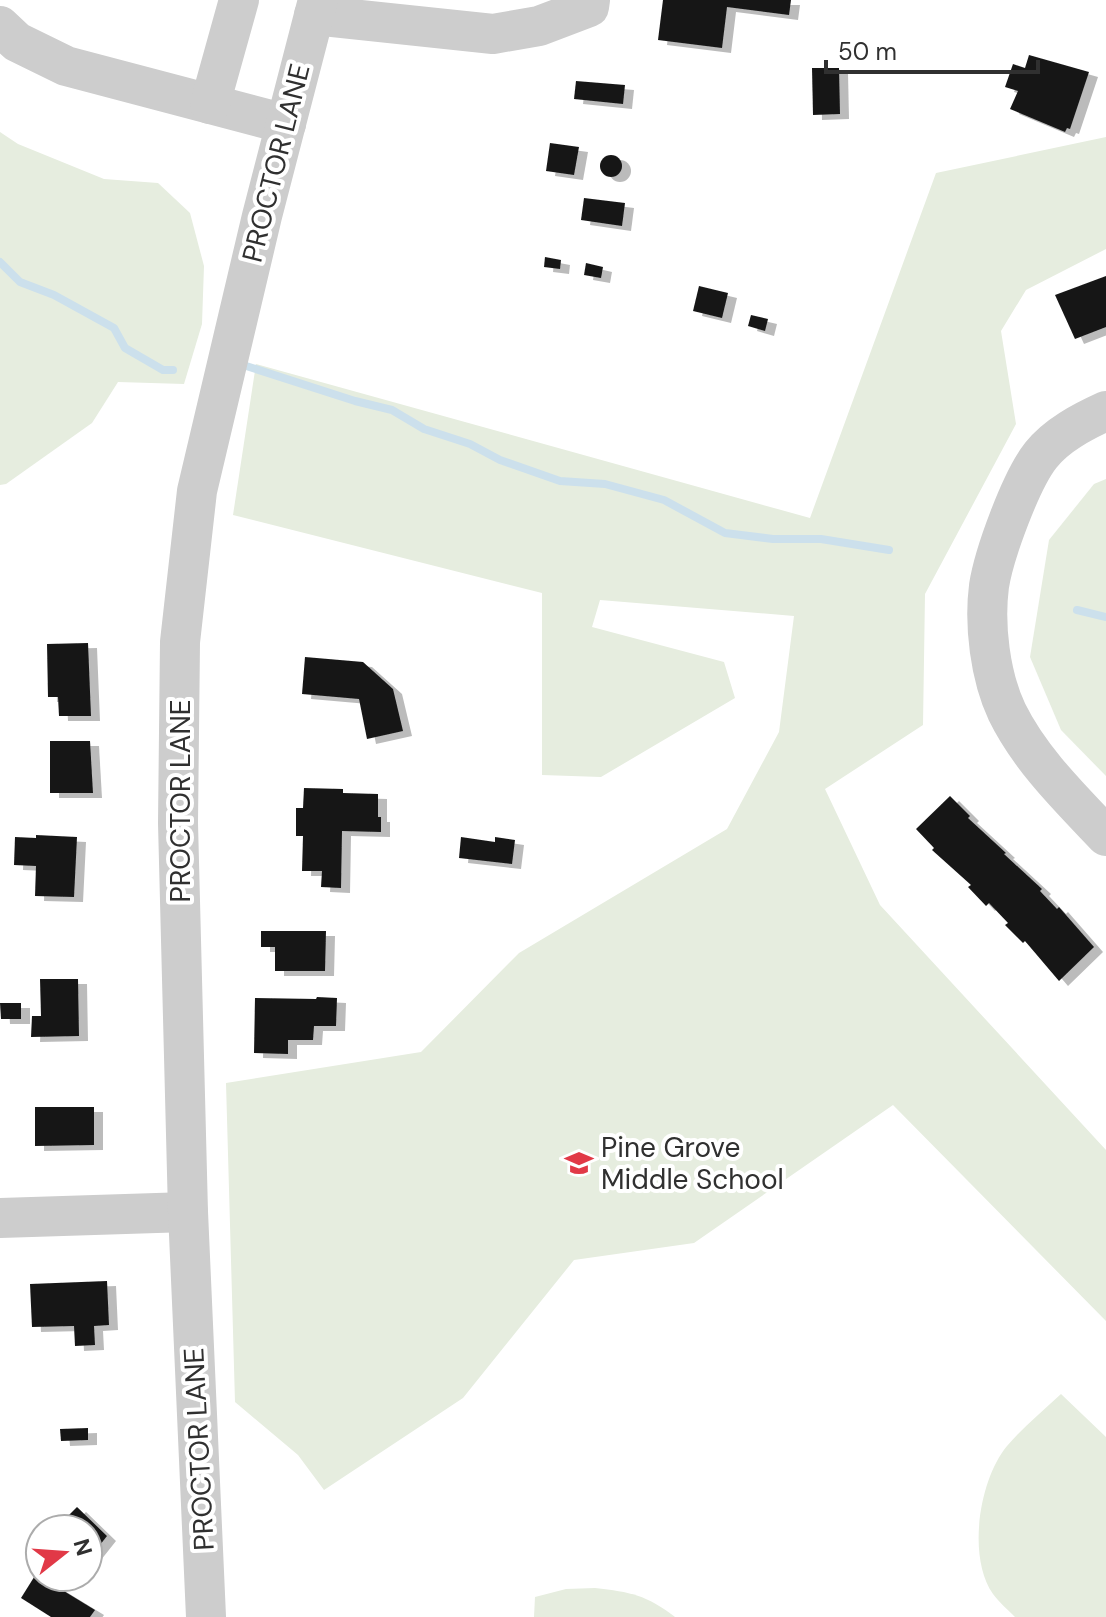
<svg xmlns="http://www.w3.org/2000/svg" width="1106" height="1617" font-family="'DM Sans',sans-serif">
<style>
.green{fill:#e6eddf}
.lines{fill:none;stroke-linecap:round;stroke-linejoin:round}
.stream{stroke:#cce0ec;stroke-width:8}
.building{fill:#171717;filter:url(#shadow)}
.minor{stroke:#cdcdcd;stroke-width:40}
.labels{text-anchor:middle;dominant-baseline:central;stroke-width:8;stroke-linejoin:round;paint-order:stroke}
.street-label{font-size:28px;fill:#303030;stroke:#fff}
.poi-label{font-size:28px;fill:#303030;stroke:#fff;text-anchor:start}
</style>
<defs>
<filter id="shadow"><feDropShadow dx="9" dy="5" stdDeviation="0" flood-color="#0004"/></filter>
</defs>
<rect width="100%" height="100%" fill="#fff"/>
<g class="green">
<polygon points="0,132 18,144 104,179 158,183 190,213 204,266 202,324 184,384 118,382 92,423 6,484 0,485"/>
<polygon points="1106,137 1106,249 1026,290 1001,331 1016,424 925,594 923,725 825,789 880,905 1106,1150 1106,1321 893,1105 694,1243 574,1260 463,1398 324,1490 298,1455 235,1402 226,1083 421,1052 519,953 727,829 779,732 794,616 600,600 592,627 724,662 735,698 601,777 542,775 542,593 233,515 256,364 810,518 936,173"/>
<polygon points="1106,479 1106,776 1061,730 1030,657 1049,540 1094,484"/>
<path d="M1061,1394L1106,1437V1617H1015C1008,1610 999,1602 993,1594C967,1557 979,1480 1007,1446C1023,1427 1043,1411 1061,1394Z"/>
<path d="M595,1588C631,1592 646,1595 675,1617H534L535,1597L566,1589Z"/>
</g>
<g class="lines">
<g class="stream">
<polyline points="0,262 20,282 54,295 114,328 125,348 163,370 173,370"/>
<polyline points="240,364 355,401 392,410 424,429 470,444 500,460 560,481 605,484 664,500 725,533 773,539 821,539 889,550"/>
<polyline points="1077,610 1106,617"/>
</g>
</g>
<g class="building">
<polygon points="663,0 791,0 789,15 727,7 722,48 658,40"/>
<polygon points="1029,55 1089,72 1070,129 1067,128 1065,132 1010,109 1018,91 1005,87 1013,64 1025,68"/>
<polygon points="812,68 839,68 840,114 813,115"/>
<polygon points="576,81 625,85 623,104 574,99"/>
<polygon points="550,143 579,147 574,175 546,171"/>
<circle cx="611" cy="166" r="11"/>
<polygon points="584,198 625,203 622,226 581,220"/>
<polygon points="545,257 561,260 560,269 544,267"/>
<polygon points="586,263 603,267 601,278 584,275"/>
<polygon points="1106,276 1106,327 1075,339 1055,295"/>
<polygon points="699,286 728,293 722,318 693,311"/>
<polygon points="751,315 768,319 765,331 748,326"/>
<polygon points="88,643 91,716 59,716 58,697 48,697 47,644"/>
<polygon points="305,657 363,662 393,689 403,731 367,739 359,699 302,694"/>
<polygon points="50,741 90,741 93,793 50,793"/>
<polygon points="304,788 343,789 343,793 378,794 378,817 381,817 381,832 342,831 341,888 321,887 322,871 302,871 303,836 296,836 296,808 303,808"/>
<polygon points="950,796 970,816 968,818 1006,853 1004,854 1042,889 1040,891 1057,909 1059,907 1094,947 1059,981 1025,941 1023,943 1005,925 1008,923 989,903 986,906 968,887 971,885 932,850 934,848 916,829"/>
<polygon points="36,835 77,837 74,897 35,896 36,866 14,865 15,837 36,838"/>
<polygon points="461,837 495,842 495,837 515,840 512,864 459,858"/>
<polygon points="261,931 326,931 325,971 275,971 275,947 261,947"/>
<polygon points="40,979 78,979 79,1036 31,1037 32,1016 41,1016"/>
<polygon points="317,997 337,998 336,1026 314,1026 313,1040 288,1040 288,1054 254,1053 255,998 316,999"/>
<polygon points="0,1003 21,1003 21,1019 1,1019"/>
<polygon points="35,1107 94,1107 94,1145 35,1146"/>
<polygon points="107,1281 109,1325 94,1326 95,1345 75,1346 74,1326 32,1327 30,1284"/>
<polygon points="88,1428 88,1440 61,1441 60,1429"/>
<polygon points="77,1507 107,1536 88,1560 88,1529 55,1529"/>
<polygon points="36,1574 95,1610 90,1617 51,1617 21,1598"/>
</g>
<g class="lines">
<g class="minor">
<polyline points="314,15 493,34 539,26 589,7 590,0"/>
<polyline points="0,26 17,42 66,66 286,124"/>
<polyline points="210,104 239,0"/>
<path d="M1106,411C1082,422 1057,435 1041,455C1021,480 994,554 989,586C984,625 990,676 1007,712C1030,759 1070,798 1106,836"/>
<polyline points="0,1218 188,1212"/>
<polyline points="206,1617 188,1212 178,823 180,642 197,491 262,216 318,0"/>
</g>
</g>
<defs>
<symbol id="school-bare" viewBox="-9 -9 18 18"><path d="M0-5L7-2L0 1L-7-2ZM-4 1L0 2.5L4 1V4Q0 6-4 4Z" fill="#e13947" stroke="#fff" stroke-width="2.5" paint-order="stroke"/></symbol>
</defs>
<g fill-rule="evenodd">
<use href="#school-bare" x="559" y="1143" width="40" height="40"/>
</g>
<g class="labels">
<g class="street-label">
<text transform="translate(276 163) rotate(-76)">PROCTOR LANE</text>
<text transform="translate(180 801) rotate(-90)">PROCTOR LANE</text>
<text transform="translate(199 1449) rotate(-93)">PROCTOR LANE</text>
</g>
<g class="poi-label">
<text x="601" y="1147">Pine Grove<tspan x="601" dy="32">Middle School</tspan></text>
</g>
</g>
<g transform="translate(64 1553) rotate(73)"><circle r="38" fill="#ffffff" stroke="#acacac" stroke-width="2"/>
<path d="M0-6L14 30L0 20L-14 30Z" fill="#e13947"/>
<text y="-12" font-size="22" font-weight="bold" text-anchor="middle" fill="#303030">N</text>
</g>
<path d="M826 60v12h212v-12" fill="none" stroke="#303030" stroke-width="4"/>
<text x="838" y="60" font-size="24" fill="#303030" stroke="#ffffff" stroke-width="6" paint-order="stroke">50 m</text>
</svg>
